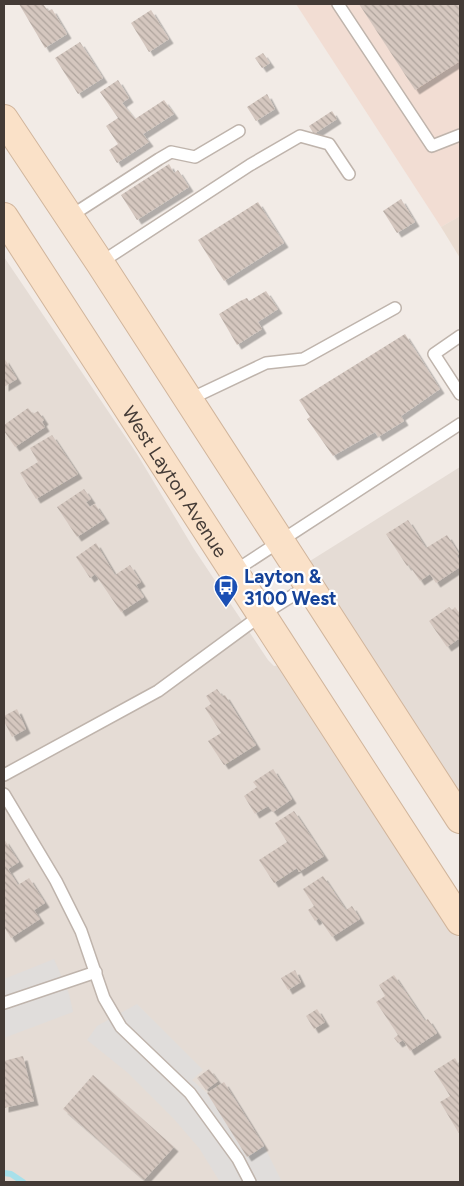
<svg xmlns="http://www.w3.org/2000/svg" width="464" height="1186" font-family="Figtree,sans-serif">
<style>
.residential{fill:#e5dcd5}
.commercial{fill:#f2ddd3}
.education{fill:#eadcd1}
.parking{fill:#e0dddb}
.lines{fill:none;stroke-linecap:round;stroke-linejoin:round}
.stream{stroke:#a7e0ea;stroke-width:6}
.building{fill:url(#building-back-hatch);filter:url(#shadow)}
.lane-casing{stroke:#bfb4ac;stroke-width:14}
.secondary-casing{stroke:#d1b59c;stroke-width:30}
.lane{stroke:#fff;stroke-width:11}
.secondary{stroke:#fae1c8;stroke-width:28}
.labels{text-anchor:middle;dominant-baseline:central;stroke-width:4.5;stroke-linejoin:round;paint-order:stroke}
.street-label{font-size:19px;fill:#443b36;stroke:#fff}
.transit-label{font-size:19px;font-weight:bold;fill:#164399;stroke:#fff;text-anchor:start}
</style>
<defs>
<pattern id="building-back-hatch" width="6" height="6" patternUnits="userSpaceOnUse" patternTransform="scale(1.25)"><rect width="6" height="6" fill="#d5c7bf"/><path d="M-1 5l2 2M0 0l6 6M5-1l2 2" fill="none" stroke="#aea39c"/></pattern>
<filter id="shadow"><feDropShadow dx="4.5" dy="4.5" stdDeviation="0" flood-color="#0004"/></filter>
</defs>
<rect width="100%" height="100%" fill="#f2ebe6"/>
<g class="residential">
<polygon points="4,257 137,454 194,549 268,660 274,666 282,665 460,939 460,1182 4,1182"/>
<polygon points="460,467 460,800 310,561"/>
</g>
<polygon class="commercial" points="296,4 460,4 460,216 441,227"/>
<polygon class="education" points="460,216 460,258 441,227"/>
<g class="parking">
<polygon points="54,959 69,994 73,1012 4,1038 4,979"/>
<polygon points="137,1004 203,1070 192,1080 207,1093 247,1157 264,1146 282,1182 220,1182 199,1148 173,1118 128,1073 87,1040 97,1026"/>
</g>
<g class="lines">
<polyline class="stream" points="4,1173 11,1174 23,1182"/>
</g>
<g class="building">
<polygon points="19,4 43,4 48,11 52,9 67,34 45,48"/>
<polygon points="359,4 460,4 460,61 415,90"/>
<polygon points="151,10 169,39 149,52 131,23"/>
<polygon points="80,42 103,78 78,94 55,58"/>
<polygon points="263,53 270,63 262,68 255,58"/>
<polygon points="118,80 129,98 122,103 135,119 164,100 174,114 143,134 149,142 117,163 109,150 118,144 106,126 118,118 100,92"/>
<polygon points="267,94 275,109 256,121 247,107"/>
<polygon points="332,111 337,119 314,134 309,126"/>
<polygon points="169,164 174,173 178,170 189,187 137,220 121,195"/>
<polygon points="401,199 415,222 397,233 383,211"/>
<polygon points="258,202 284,243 224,281 198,240"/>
<polygon points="266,291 278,309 258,322 262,329 237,345 219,314 240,301 247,298 249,301"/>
<polygon points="405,334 440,389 401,416 404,421 378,437 375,432 333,456 307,419 310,417 299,400"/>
<polygon points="4,358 17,379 4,387"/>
<polygon points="28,408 33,414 38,411 44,420 42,422 45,427 15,447 4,431 4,425"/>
<polygon points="52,435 78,474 36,499 20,473 38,462 30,448"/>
<polygon points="84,489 91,499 86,502 90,507 95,504 105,519 77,537 57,507"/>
<polygon points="408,520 426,548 447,535 459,554 457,556 460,561 460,567 436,583 430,574 420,581 409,565 407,566 386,534"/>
<polygon points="96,543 115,575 130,565 141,582 136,585 144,597 121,612 95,574 90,578 76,557"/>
<polygon points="449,607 452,610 455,607 460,614 460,638 447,647 429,621"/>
<polygon points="217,689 222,696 225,695 256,745 224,765 208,741 221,733 205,708 211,704 206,696"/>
<polygon points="17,709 26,729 12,737 4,721 4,716"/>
<polygon points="273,769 292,799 273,812 268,806 255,814 244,796 257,787 253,782"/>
<polygon points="294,811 324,856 299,872 297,868 274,883 259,860 287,842 275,823"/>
<polygon points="4,839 19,862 8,869 18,885 29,878 45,903 34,910 40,919 11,938 4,927"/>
<polygon points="323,876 346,910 352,906 360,919 332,937 319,918 315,921 308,910 314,906 303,889"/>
<polygon points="295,970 301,982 288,990 281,978"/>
<polygon points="394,975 425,1021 428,1019 437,1033 410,1051 403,1040 398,1043 394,1038 398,1035 376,1002 385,996 379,985"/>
<polygon points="317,1009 325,1022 314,1029 306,1016"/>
<polygon points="23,1056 34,1101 4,1108 4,1061"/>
<polygon points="455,1058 460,1067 460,1135 440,1102 450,1096 434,1071"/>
<polygon points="209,1069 218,1081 206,1090 197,1078"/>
<polygon points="93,1075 174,1147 144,1180 63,1109"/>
<polygon points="224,1082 264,1146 247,1157 207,1093"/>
</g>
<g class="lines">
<defs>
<g id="lane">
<polyline points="338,4 432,146 460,135"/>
<polyline points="69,217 159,159 171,152 195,157 239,131"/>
<polyline points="100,263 250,165 300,136 329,144 349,174"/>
<polyline points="460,336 434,354 460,394"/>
<polyline points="188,400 266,363 303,359 395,308"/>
<polyline points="233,572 460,424"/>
<polyline points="4,775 158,691 260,616 308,586"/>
<polyline points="4,794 56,881 81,931 104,998 121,1027 190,1093 238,1159 250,1182"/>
<polyline points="4,1003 96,972"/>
</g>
<g id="secondary">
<polyline points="4,119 100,263 460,819"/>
<path id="s1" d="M4,217L460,921"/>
</g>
</defs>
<use href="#lane" class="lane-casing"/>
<use href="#secondary" class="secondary-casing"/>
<use href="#lane" class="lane"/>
<use href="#secondary" class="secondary"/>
</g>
<defs>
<symbol id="bus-pin" viewBox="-11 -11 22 30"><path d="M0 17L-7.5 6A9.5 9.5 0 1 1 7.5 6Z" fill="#1a4fb4" stroke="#fff"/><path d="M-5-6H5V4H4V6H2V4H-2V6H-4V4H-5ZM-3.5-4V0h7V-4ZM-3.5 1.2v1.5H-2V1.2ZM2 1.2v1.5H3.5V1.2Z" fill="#fff"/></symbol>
</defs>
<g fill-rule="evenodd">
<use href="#bus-pin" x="212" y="573" width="28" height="38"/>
</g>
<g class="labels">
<g class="street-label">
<text stroke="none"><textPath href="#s1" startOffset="315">West Layton Avenue</textPath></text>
</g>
<g class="transit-label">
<text x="244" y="576">Layton &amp;<tspan x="244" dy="22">3100 West</tspan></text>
</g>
</g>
<rect width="464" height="1186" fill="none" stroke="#443b36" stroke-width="10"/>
</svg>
